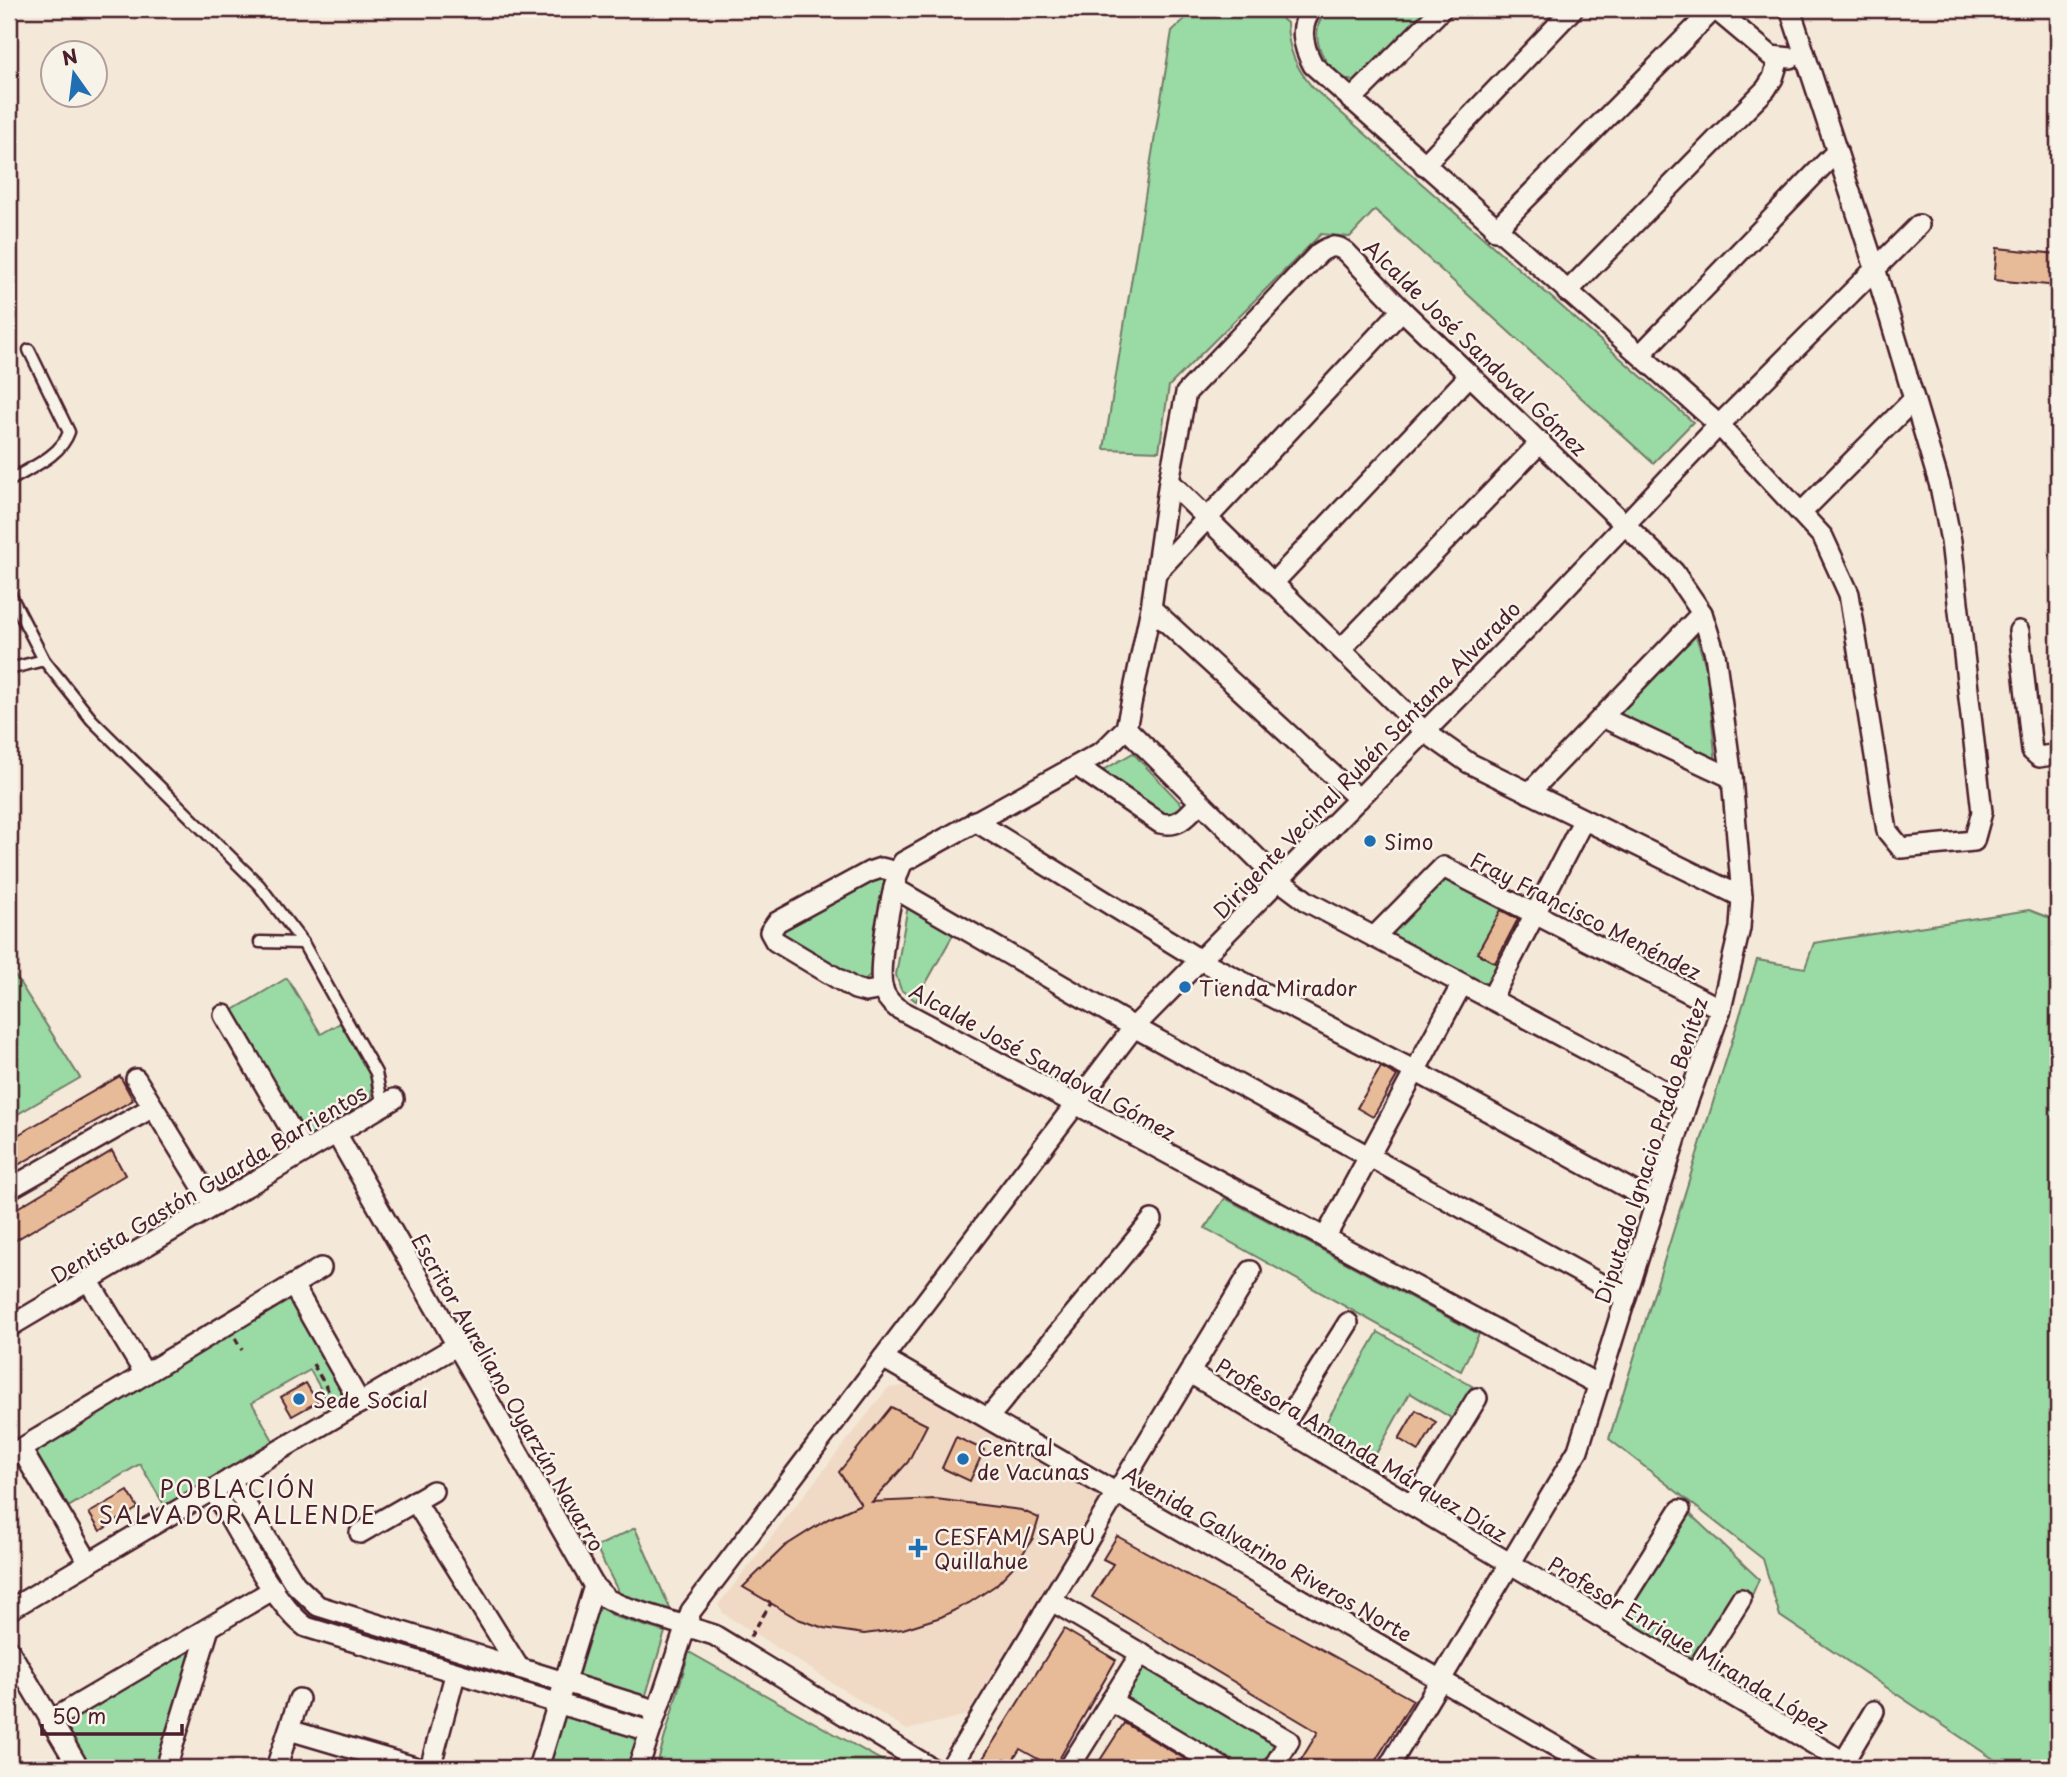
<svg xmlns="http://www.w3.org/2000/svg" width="2067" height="1777" font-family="'Playpen Sans',sans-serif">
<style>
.built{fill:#f0dac5}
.green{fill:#9adaa4;stroke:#727c68;stroke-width:2}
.building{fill:#e8bb98;stroke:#4a1f2b;stroke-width:2}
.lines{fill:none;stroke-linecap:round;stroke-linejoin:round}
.service-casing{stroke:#4a1f2b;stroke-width:15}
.minor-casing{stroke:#4a1f2b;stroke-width:24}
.path{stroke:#4a1f2b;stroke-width:3.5;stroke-dasharray:7 5;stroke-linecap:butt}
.service{stroke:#f7f3e8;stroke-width:10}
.minor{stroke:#f7f3e8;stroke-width:19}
.poi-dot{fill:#1f6fb2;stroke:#f7f3e8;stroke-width:2.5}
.labels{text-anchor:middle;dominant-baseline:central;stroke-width:5;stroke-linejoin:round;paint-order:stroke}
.street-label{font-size:21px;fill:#4a1f2b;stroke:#f7f3e8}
.poi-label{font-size:21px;fill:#4a1f2b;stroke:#f7f3e8;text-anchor:start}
.neighbourhood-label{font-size:23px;letter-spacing:2px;fill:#4a1f2b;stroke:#f7f3e8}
</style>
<rect width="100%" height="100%" fill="#f4e8d8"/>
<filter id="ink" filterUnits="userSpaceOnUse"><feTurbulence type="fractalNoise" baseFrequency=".0143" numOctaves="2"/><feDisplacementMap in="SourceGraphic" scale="14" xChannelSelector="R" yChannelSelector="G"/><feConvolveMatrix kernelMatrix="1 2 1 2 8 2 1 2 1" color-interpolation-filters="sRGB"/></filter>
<g filter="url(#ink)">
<polygon class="built" points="916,1384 1106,1493 967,1715 907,1730 724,1614 718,1605 888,1388"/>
<g class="green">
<path d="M1195,9H1270L1287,23C1288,50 1296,68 1313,88L1693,422L1653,463L1375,210L1350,237L1321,234L1169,386L1159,451L1104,449L1172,31Z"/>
<path d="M1330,9H1434L1357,82C1326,78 1301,30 1330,9Z"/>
<polygon points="1696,636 1707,670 1716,764 1610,715"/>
<polygon points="1133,753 1187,810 1166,818 1100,772"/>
<polygon points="1443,869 1533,914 1490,997 1376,937"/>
<polygon points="881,873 892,875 875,926 870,975 864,982 856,982 782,936 785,925"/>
<polygon points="908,905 954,933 916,1001 901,990 896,975"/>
<polygon points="2029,910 2058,921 2058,1768 2007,1768 1780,1616 1763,1559 1609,1439 1757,960 1805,968 1814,943"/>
<polygon points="9,966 80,1078 9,1119"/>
<polygon points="287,978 321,1034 340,1023 371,1074 372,1103 305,1146 230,1012"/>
<polygon points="1225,1198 1479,1334 1461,1371 1205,1228"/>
<polygon points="291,1293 353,1401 334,1412 310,1370 252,1403 276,1446 167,1510 140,1464 63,1510 29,1450"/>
<polygon points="1378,1332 1472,1386 1453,1419 1410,1393 1368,1468 1317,1438"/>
<polygon points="1689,1513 1759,1579 1750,1600 1735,1593 1691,1660 1623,1618"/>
<polygon points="635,1528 671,1611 620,1595 596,1547"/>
<polygon points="596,1605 616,1617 665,1632 645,1698 578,1677"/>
<polygon points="193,1647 156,1768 90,1768 62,1724"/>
<polygon points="689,1652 895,1768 656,1768"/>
<polygon points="1144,1666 1277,1744 1262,1768 1241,1768 1123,1698"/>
<polygon points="563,1715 639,1737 630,1768 546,1768"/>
</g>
<g class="building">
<polygon points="1997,248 2058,254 2058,286 1994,280"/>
<polygon points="1501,910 1518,919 1495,963 1477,953"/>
<polygon points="1381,1067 1397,1076 1373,1117 1357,1108"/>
<polygon points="120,1076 133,1100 9,1170 9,1140"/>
<polygon points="112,1151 125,1175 9,1244 9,1213"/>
<polygon points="306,1383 317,1402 292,1416 281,1397"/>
<polygon points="891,1407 927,1425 908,1462 872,1502 936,1499 1021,1510 1039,1518 1033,1538 1016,1564 996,1585 969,1603 941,1617 903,1629 864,1634 824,1628 798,1619 743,1587 785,1546 828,1519 861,1504 839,1472"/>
<polygon points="1416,1410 1436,1422 1419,1451 1399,1439"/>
<polygon points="956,1437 984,1450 970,1481 942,1468"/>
<polygon points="128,1491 138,1508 100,1531 89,1513"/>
<polygon points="1117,1536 1413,1700 1371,1768 1296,1768 1318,1732 1092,1597 1113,1564 1103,1559"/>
<polygon points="1064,1629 1116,1660 1054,1768 1020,1749 1008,1768 977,1768"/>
<polygon points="1124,1723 1200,1768 1095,1768"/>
</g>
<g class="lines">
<defs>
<g id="service">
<path d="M9,481C30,468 61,456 69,432L29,350"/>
<polyline points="9,592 44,660 92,720 259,885 303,943"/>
<polyline points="9,669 44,660"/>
<polyline points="260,942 303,943 376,1073 383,1106"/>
</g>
<g id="minor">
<path d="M1312,9C1298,26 1303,47 1313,65L1719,425L1823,537L1849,594L1887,831L1901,848L1974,841L1982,812L1951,541L1940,486L1875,268L1790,9"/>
<polyline points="1715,9 1771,56 1791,58"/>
<polyline points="1351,100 1442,9"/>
<polyline points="1424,165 1573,9"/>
<polyline points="1495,230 1714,9"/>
<polyline points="1567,292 1766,89 1773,78 1779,59"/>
<polyline points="1641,354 1837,151"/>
<polyline points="1169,481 1425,732 1469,763 1742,897"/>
<polyline points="1801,513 1914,399"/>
<polyline points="1156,573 1402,310"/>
<polyline points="1274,582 1470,375"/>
<polyline points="1151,608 1359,799"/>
<polyline points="2019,631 2032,751 2039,757 2058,754"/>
<polyline points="1342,648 1541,442"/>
<polyline points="1602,717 1732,778"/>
<polyline points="1126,728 1280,881 1308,902 1687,1103"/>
<path d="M1077,766L1160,823C1179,828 1188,815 1200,802"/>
<polyline points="1529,793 1702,613"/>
<polyline points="975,821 1200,960 1415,1071 1655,1203"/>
<polyline points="894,888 1134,1027 1626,1298"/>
<polyline points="1374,937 1443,867 1721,1009"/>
<polyline points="883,989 866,992 855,989 775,941 770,932 777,922 869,872 881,868 897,872"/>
<polyline points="1491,999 1583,821"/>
<polyline points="224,1015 304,1152"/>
<polyline points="136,1079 214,1206"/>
<polyline points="336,1133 594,1586 607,1599 622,1606 714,1635 931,1768"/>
<polyline points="9,1189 153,1107"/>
<polyline points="1325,1238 1462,984"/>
<polyline points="88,1280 145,1374"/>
<polyline points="293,1285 360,1403"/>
<polyline points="9,1327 394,1099"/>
<polyline points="883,1358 1593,1768"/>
<polyline points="1190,1373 1844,1762"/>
<polyline points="988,1418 1152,1220"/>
<polyline points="1282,1428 1348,1323"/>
<polyline points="21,1449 89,1563"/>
<polyline points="9,1456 321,1268"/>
<polyline points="230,1479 295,1584 318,1606 655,1710"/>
<path d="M213,1490C236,1527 273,1603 306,1627L649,1731"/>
<polyline points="415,1501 519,1668"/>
<polyline points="1412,1505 1477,1398"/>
<polyline points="360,1533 433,1491"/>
<polyline points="1052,1601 1289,1741 1273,1768"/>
<polyline points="9,1610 456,1346"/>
<polyline points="1609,1623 1680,1510"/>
<polyline points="9,1650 79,1768"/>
<polyline points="1694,1674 1741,1599"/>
<polyline points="1111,1701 1223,1768"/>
<polyline points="50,1721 274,1589"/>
<polyline points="289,1730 418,1768"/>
<polyline points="166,1768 209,1628"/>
<polyline points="276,1768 299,1699"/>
<polyline points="430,1768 455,1675"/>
<polyline points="538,1768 594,1586"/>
<polyline points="638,1768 691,1611 1134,1027 1527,628 1719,425 1919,225"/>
<polyline points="950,1768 1251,1271"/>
<polyline points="1069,1768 1141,1653"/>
<path d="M1388,1768L1578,1450L1687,1103L1721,1009L1740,928L1742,897L1732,778L1715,654L1702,613L1674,572L1402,310L1346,252C1336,244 1329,246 1319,253L1186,393L1169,481L1151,608L1126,728L1103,751L903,862C892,882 878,963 882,986C884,995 889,1002 897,1008L1599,1385"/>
<polyline points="1840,1768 1874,1711"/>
</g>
</defs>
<use href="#service" class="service-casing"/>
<use href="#minor" class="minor-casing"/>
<g class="path">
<polyline points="235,1338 242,1350"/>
<polyline points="313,1364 332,1397"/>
<polyline points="750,1637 771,1603"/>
</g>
<use href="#service" class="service"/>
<use href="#minor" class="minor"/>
</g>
</g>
<g class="poi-dot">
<circle cx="1370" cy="841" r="7"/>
<circle cx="1185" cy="987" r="7"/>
<circle cx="299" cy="1399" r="7"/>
<circle cx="963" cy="1459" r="7"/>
<path d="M914.5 1537.5h7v7h7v7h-7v7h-7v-7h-7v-7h7z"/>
</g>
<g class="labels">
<g class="street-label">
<text transform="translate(1476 347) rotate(44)">Alcalde José Sandoval Gómez</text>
<text transform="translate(1366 759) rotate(-46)">Dirigente Vecinal Rubén Santana Alvarado</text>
<text transform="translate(1586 915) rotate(27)">Fray Francisco Menéndez</text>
<text transform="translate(1043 1061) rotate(29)">Alcalde José Sandoval Gómez</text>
<text transform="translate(1650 1150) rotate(-72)">Diputado Ignacio Prado Benítez</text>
<text transform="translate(208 1183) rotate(-31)">Dentista Gastón Guarda Barrientos</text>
<text transform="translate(509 1392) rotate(60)">Escritor Aureliano Oyarzún Navarro</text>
<text transform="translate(1362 1449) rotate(31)">Profesora Amanda Márquez Díaz</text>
<text transform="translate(1268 1553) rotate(30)">Avenida Galvarino Riveros Norte</text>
<text transform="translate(1689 1644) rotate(31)">Profesor Enrique Miranda López</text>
</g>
<g class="poi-label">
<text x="1384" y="841">Simo</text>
<text x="1199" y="987">Tienda Mirador</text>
<text x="313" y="1399">Sede Social</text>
<text x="977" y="1447">Central<tspan x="977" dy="24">de Vacunas</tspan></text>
<text x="934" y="1536">CESFAM/ SAPU<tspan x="934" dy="24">Quillahue</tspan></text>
</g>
<g class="neighbourhood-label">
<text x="238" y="1488">POBLACIÓN<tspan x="238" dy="26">SALVADOR ALLENDE</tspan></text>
</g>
</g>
<rect width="2067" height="1777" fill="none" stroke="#f7f3e8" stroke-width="35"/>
<rect x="18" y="18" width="2032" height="1742" fill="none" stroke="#4a1f2b" stroke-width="2.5" filter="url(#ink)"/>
<g transform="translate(74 74) rotate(346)"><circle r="33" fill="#f7f3e8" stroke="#b29e9c" stroke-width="2"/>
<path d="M0-5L12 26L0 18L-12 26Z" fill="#1f6fb2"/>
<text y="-10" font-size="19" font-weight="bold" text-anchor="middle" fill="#4a1f2b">N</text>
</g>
<path d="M42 1724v10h140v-10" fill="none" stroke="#4a1f2b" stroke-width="3.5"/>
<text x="52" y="1724" font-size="21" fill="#4a1f2b" stroke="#f7f3e8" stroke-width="5" paint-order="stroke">50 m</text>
</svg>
